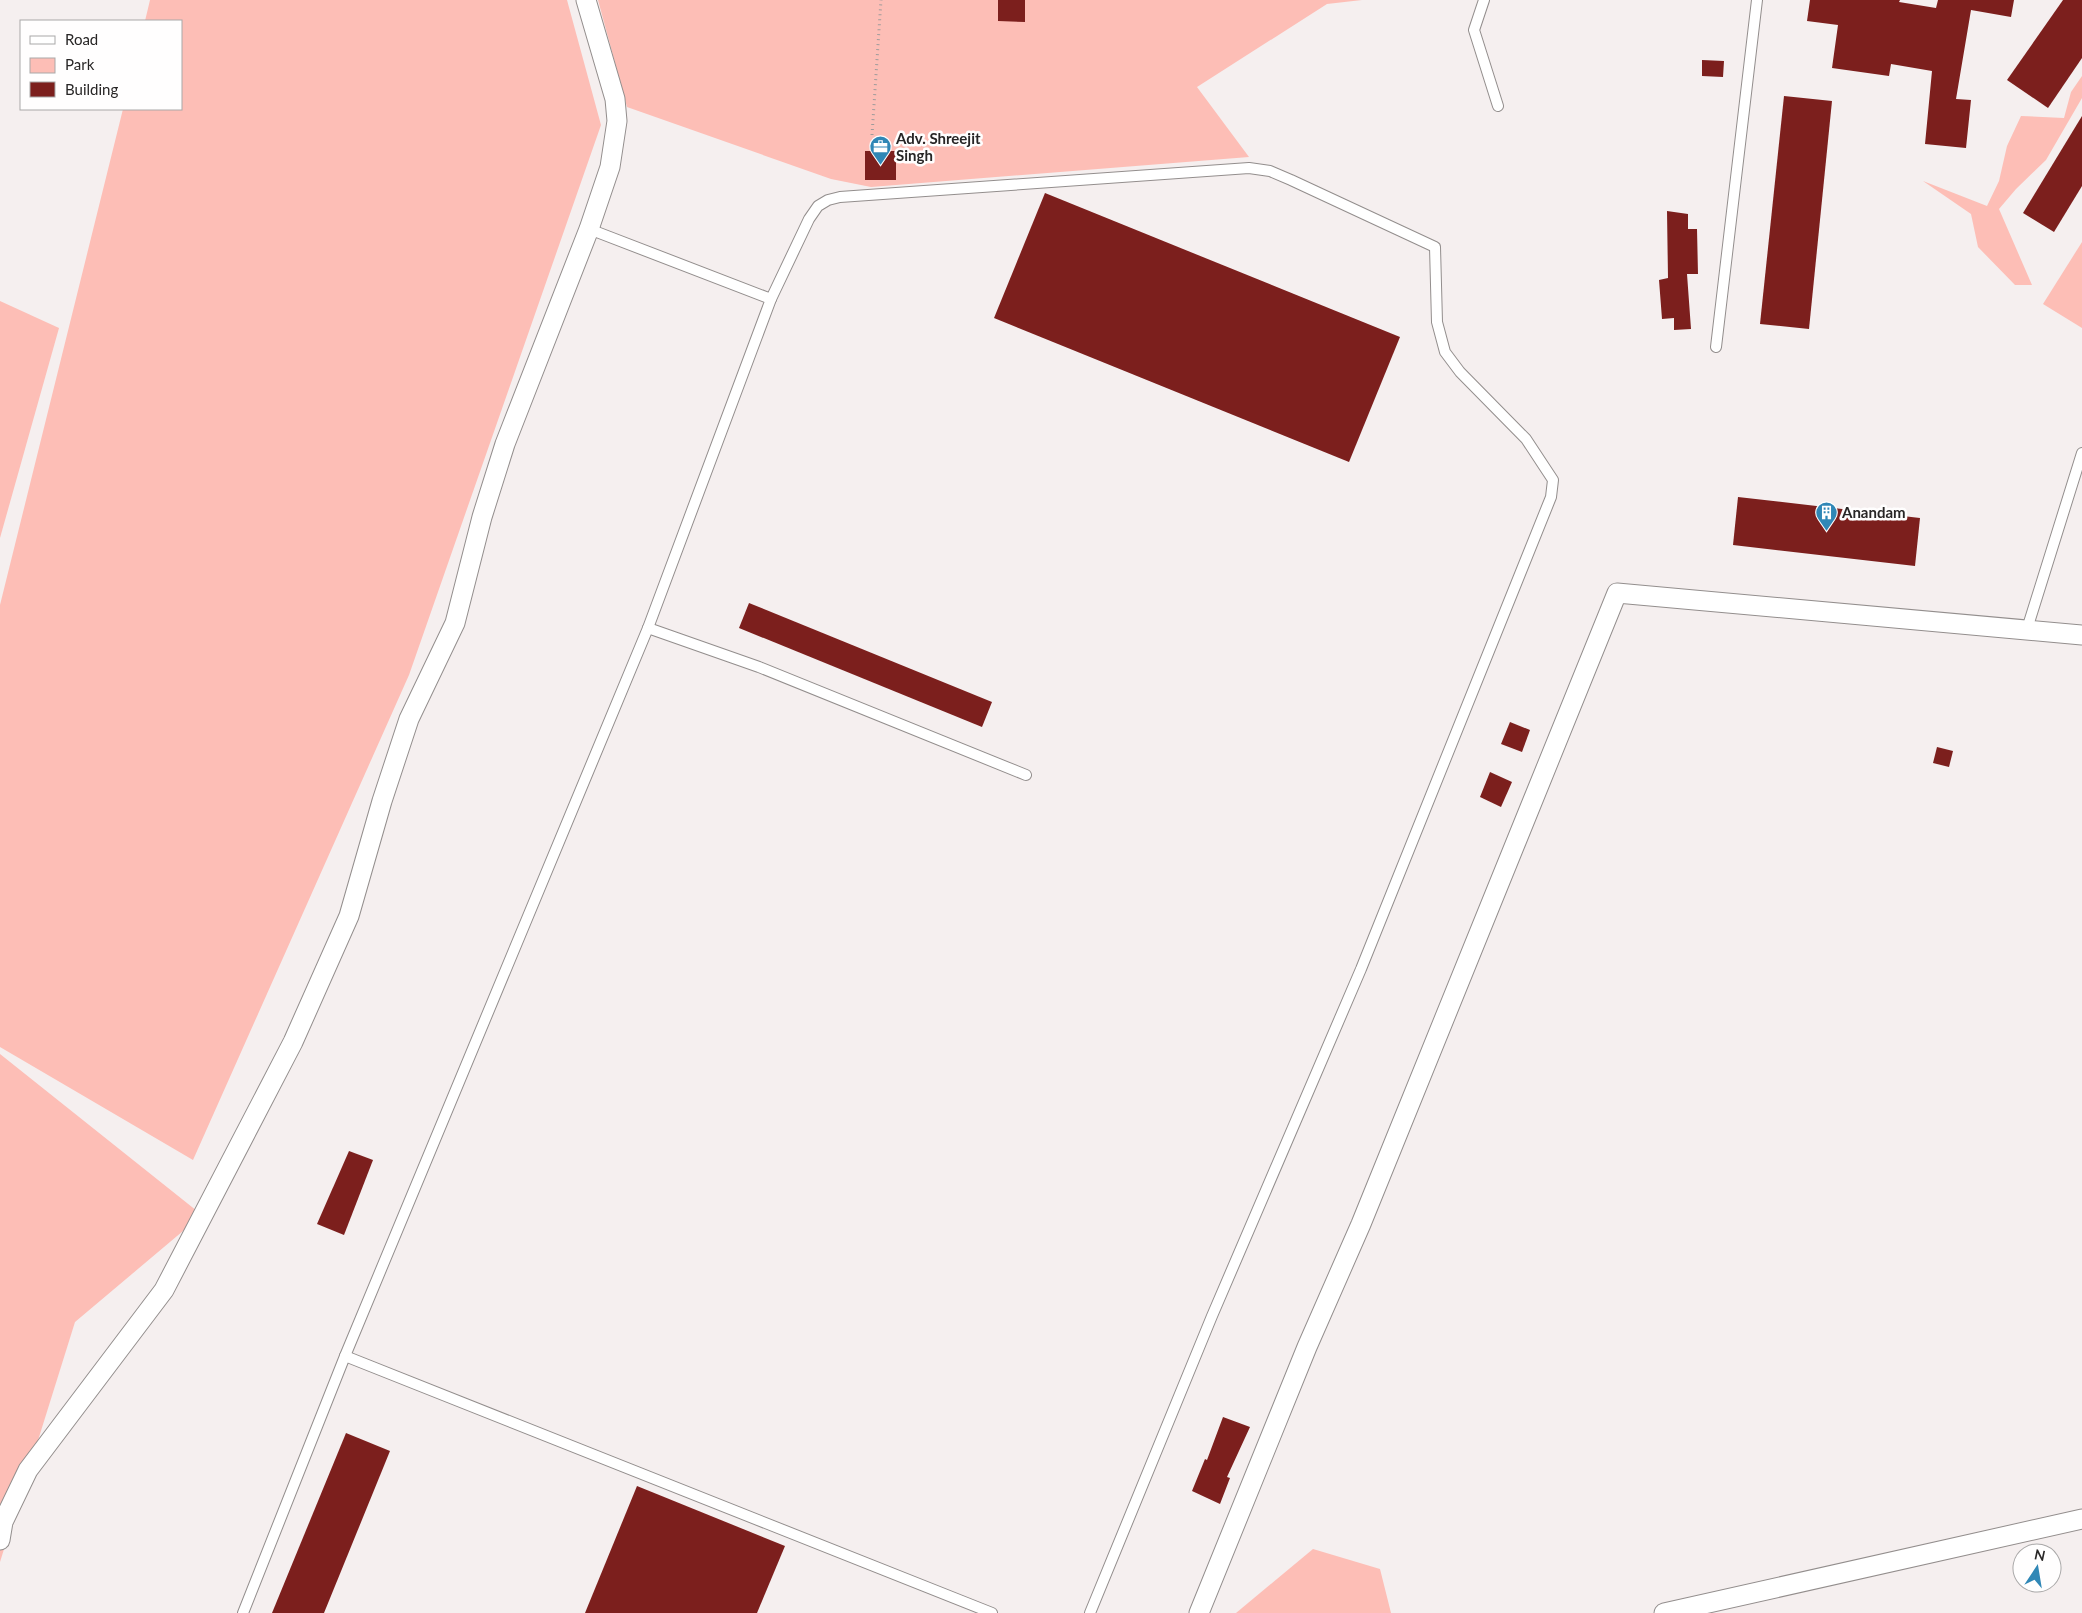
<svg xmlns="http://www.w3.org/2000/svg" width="2082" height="1613" font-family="Lato,sans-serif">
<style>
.green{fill:#fdbeb6}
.building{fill:#7c1f1d}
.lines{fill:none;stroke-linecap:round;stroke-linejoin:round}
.service-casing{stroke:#938e8d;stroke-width:12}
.minor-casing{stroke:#938e8d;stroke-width:21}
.path{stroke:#9f9b9b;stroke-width:3;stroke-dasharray:1 4;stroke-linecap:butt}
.service{stroke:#fff;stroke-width:10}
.minor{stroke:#fff;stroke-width:19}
.labels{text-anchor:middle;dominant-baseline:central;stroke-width:5;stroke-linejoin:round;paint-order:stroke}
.poi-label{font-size:15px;font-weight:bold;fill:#282626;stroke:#fffefe;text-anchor:start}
</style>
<rect width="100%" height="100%" fill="#f5efef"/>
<g class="green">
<polygon points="150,0 567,0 601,125 409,675 193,1160 0,1047 0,605 123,109 181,109 181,21 145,21"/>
<polygon points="598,0 1362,0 1327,4 1197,87 1249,157 871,187 831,179 627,107"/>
<polygon points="2082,76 2082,98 2046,160 2016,189 1999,209 2032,285 2015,285 1978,247 1971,214 1923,181 1987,206 1999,181 2007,146 2021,116 2064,118 2071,92"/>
<polygon points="2082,242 2082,328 2043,304"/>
<polygon points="0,301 59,328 0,538"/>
<polygon points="0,1054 202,1215 75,1322 0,1562"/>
<polygon points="1313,1549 1380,1569 1391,1613 1236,1613"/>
</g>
<g class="building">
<polygon points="998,0 1025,0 1025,22 998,21"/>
<polygon points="1810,0 1900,0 1899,2 1936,8 1938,0 2014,0 2011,17 1971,10 1956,99 1971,100 1966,148 1925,144 1932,71 1891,64 1889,76 1832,68 1838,25 1807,21"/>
<polygon points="2063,0 2082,0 2082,58 2048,108 2007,80"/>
<polygon points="1702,60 1724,61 1723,77 1702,76"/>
<polygon points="1784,96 1832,101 1809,329 1760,324"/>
<polygon points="2082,116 2082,186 2054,232 2023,213"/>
<rect x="865" y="151" width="31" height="29"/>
<polygon points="1045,193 1400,337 1349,462 994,318"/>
<polygon points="1667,211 1688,214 1688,229 1697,229 1698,274 1687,274 1691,329 1674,330 1674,318 1662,319 1659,280 1668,278"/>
<polygon points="1738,497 1920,518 1915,566 1733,545"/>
<polygon points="749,603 992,702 982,727 739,628"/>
<polygon points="1510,722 1530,730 1522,752 1501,744"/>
<polygon points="1937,747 1953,751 1949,767 1933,763"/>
<polygon points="1490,772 1512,782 1501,807 1480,797"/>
<polygon points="349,1151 373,1160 344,1235 317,1224"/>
<polygon points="1223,1417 1250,1427 1227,1477 1230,1478 1220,1504 1192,1491 1205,1459 1207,1460"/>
<polygon points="346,1433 390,1451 324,1613 272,1613"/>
<polygon points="637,1486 785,1546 757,1613 585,1613"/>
</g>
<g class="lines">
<defs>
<g id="service">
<polyline points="1484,0 1474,30 1498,106"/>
<polyline points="589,229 771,299"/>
<polyline points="1716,347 1757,0"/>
<polyline points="648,628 759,667 1026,775"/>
<polyline points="2027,629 2082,453"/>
<polyline points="345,1356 992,1613"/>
<polyline points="243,1613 345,1356 648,628 771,299 809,219 818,206 828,200 840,197 1249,168 1270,171 1291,180 1435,247 1437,322 1445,352 1460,372 1526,439 1553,480 1551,497 1361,969 1212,1316 1090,1613"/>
</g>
<g id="minor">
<polyline points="0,1540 3,1522 28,1470 164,1290 293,1042 349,916 382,801 409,719 455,623 482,517 505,444 589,229 610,167 617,121 615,99 586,0"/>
<polyline points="1199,1613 1307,1347 1361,1224 1617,593 2082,635"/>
<polyline points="1664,1613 2082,1519"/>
</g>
</defs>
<use href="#service" class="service-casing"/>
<use href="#minor" class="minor-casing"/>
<polyline class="path" points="872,135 881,0"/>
<use href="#service" class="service"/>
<use href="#minor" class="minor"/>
</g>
<defs>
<symbol id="office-pin" viewBox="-11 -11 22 30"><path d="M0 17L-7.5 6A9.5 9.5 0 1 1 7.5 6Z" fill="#3087b6" stroke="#fffefe"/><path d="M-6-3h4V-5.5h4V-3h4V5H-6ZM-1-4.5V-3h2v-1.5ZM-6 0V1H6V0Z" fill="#fff"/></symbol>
<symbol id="building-pin" viewBox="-11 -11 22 30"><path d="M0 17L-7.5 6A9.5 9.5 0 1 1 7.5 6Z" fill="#3087b6" stroke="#fffefe"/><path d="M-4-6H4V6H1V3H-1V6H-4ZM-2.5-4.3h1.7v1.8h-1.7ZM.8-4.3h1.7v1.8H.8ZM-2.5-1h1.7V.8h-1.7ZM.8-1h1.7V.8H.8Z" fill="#fff"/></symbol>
</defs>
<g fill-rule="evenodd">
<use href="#office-pin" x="868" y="134" width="25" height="34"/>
<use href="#building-pin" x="1814" y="500" width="25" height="34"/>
</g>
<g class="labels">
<g class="poi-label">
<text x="896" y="138">Adv. Shreejit<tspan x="896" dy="17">Singh</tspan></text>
<text x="1842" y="512">Anandam</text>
</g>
</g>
<rect x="20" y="20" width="162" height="90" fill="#fffefe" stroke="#a9a8a8"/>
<rect x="30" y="36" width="25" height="8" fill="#ffffff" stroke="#a9a8a8"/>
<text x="65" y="45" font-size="15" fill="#282626">Road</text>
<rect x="30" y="58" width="25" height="15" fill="#fdbeb6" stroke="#a9a8a8"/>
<text x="65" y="70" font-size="15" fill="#282626">Park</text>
<rect x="30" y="82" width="25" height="15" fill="#7c1f1d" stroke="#a9a8a8"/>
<text x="65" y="95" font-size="15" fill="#282626">Building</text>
<g transform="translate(2037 1568) rotate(12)"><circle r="24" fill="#fffefe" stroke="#a9a8a8"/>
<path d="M0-4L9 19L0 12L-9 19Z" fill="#3087b6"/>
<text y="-8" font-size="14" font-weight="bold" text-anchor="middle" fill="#282626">N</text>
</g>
</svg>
